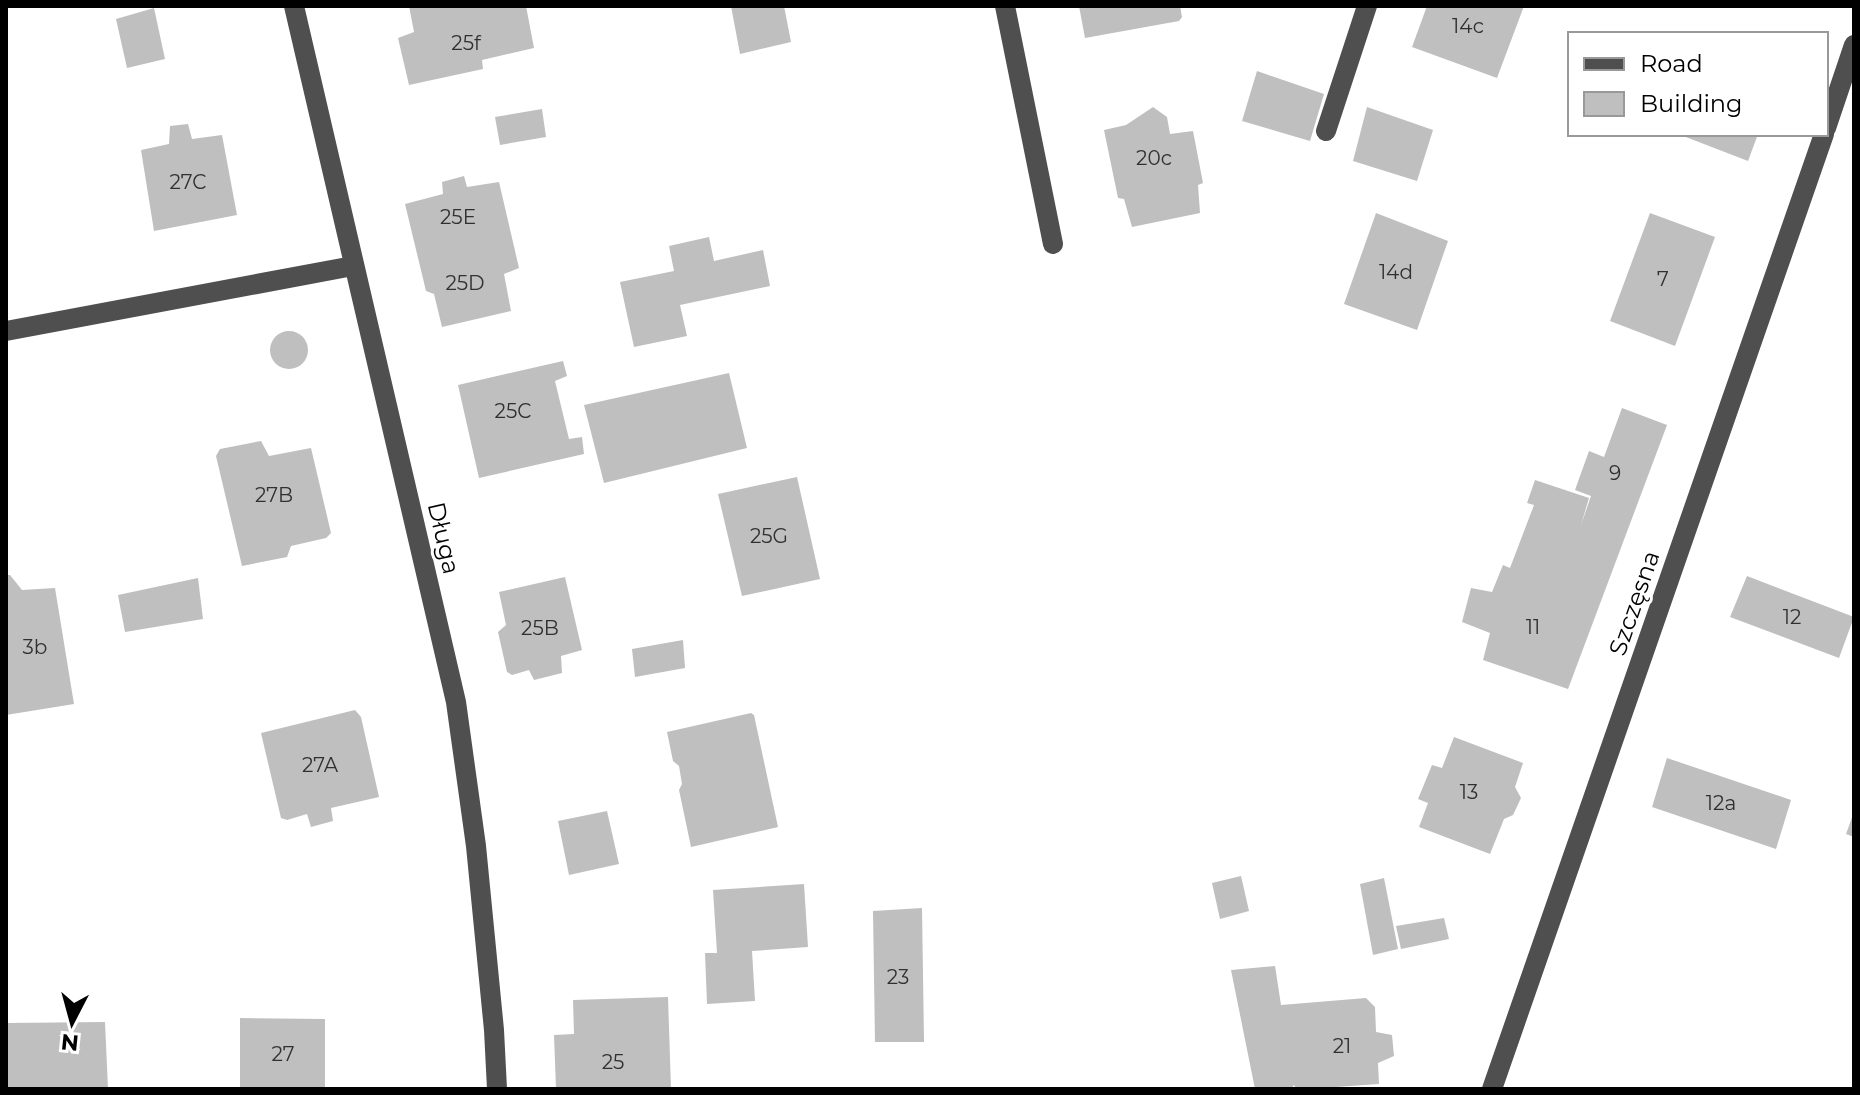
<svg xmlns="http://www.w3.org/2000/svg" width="1860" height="1095" font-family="Montserrat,sans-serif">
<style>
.building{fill:#bfbfbf}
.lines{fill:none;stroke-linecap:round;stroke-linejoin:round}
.minor{stroke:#4f4f4f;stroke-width:20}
.labels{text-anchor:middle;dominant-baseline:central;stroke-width:6;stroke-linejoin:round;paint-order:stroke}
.number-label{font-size:20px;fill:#303030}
.street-label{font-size:24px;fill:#000;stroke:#fff}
</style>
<rect width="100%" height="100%" fill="#fff"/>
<g class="building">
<polygon points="409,6 526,6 534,48 482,60 483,69 409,85 398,38 414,32"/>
<polygon points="731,6 784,6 791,42 740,54"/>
<polygon points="1079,6 1180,6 1182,17 1179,21 1085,38"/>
<polygon points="1427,6 1524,6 1497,78 1412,47"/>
<polygon points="154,8 165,59 127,68 116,19"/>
<polygon points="1257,71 1324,94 1310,141 1242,121"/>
<polygon points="1153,107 1167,117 1170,134 1193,131 1203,183 1198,185 1200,213 1132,227 1124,199 1118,198 1104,130 1126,125"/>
<polygon points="1367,107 1433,130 1417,181 1353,161"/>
<polygon points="542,109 546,137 500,145 495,117"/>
<polygon points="188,124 192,139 222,135 237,215 154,231 141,150 169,144 170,126"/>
<polygon points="1678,134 1758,134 1748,161"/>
<polygon points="464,176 467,187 499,182 519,268 504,274 511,311 442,327 434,294 426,291 405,204 443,194 442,182"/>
<polygon points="1376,213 1448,241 1417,330 1344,304"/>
<polygon points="1650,213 1715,237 1675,346 1610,321"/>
<polygon points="709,237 714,261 763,250 770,286 680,305 687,336 634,347 620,282 674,271 669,246"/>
<circle cx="289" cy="350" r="19"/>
<polygon points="563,361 567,376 555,381 569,439 582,437 584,454 479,478 458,385"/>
<polygon points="729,373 747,448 604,483 584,405"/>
<polygon points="1622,408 1667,425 1568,689 1483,660 1490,633 1462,622 1471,588 1492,592 1503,565 1510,568 1534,505 1527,503 1535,480 1589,498 1581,525 1591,496 1575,490 1589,451 1604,457"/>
<polygon points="261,441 269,456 311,448 331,533 326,538 291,546 287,557 242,566 216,456 220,449"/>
<polygon points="797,477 820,579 742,596 718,494"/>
<polygon points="6,575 10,575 22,590 55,588 74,704 6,715"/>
<polygon points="1747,576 1854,617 1839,658 1730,617"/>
<polygon points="565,577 582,650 561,656 562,673 534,680 529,670 512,675 507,672 498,632 506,625 499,592"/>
<polygon points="198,578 203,619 125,632 118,595"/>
<polygon points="683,640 685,668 635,677 632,649"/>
<polygon points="355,710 361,717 379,797 331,808 333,821 311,827 307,814 287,820 281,818 261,733"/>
<polygon points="751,713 754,715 778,827 691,847 679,790 682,784 679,766 673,761 667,732"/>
<polygon points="1454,737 1523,763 1515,787 1521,798 1513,815 1504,819 1490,854 1419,827 1428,803 1418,799 1432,765 1442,768"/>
<polygon points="1667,758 1791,800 1776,849 1652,807"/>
<polygon points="607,811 619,864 569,875 558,821"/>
<polygon points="1854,812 1854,837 1846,834"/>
<polygon points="1241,876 1249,911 1220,919 1212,883"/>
<polygon points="1384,878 1398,949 1373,955 1360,884"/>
<polygon points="804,884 808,947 752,951 755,1001 707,1004 705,953 717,953 713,890"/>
<polygon points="922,908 924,1042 875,1042 873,911"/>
<polygon points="1444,918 1449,939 1401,949 1396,926"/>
<polygon points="1275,966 1281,1005 1366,998 1375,1007 1376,1032 1392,1035 1394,1056 1378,1063 1379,1084 1307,1089 1298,1089 1293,1085 1293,1089 1255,1089 1231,970"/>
<polygon points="668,997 671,1089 556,1089 554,1035 574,1034 573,1000"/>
<polygon points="240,1018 325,1019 325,1089 240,1089"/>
<polygon points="105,1022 108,1089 6,1089 6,1023"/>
</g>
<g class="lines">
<g class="minor">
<polyline points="294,6 456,702 476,846 494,1030 497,1089"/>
<polyline points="1005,6 1053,244"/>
<polyline points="1826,128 1854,45"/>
<polyline points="1326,131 1367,6"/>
<polyline points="6,331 353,266"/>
<polyline points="1492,1089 1824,134"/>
</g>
</g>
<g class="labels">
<g class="number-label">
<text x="1468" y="26">14c</text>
<text x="466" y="43">25f</text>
<text x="1154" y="158">20c</text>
<text x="188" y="182">27C</text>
<text x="458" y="217">25E</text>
<text x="1396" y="272">14d</text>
<text x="1663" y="279">7</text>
<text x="465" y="283">25D</text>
<text x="513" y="411">25C</text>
<text x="1615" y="473">9</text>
<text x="274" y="495">27B</text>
<text x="769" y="536">25G</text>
<text x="1792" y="617">12</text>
<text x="1533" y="627">11</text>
<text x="540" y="628">25B</text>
<text x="35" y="647">3b</text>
<text x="320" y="765">27A</text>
<text x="1469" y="792">13</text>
<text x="1721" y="803">12a</text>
<text x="898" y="977">23</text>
<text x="1342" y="1046">21</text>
<text x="283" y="1054">27</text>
<text x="613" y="1062">25</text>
</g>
<g class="street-label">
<text transform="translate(444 538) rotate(77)">Długa</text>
<text transform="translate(1634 603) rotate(-71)">Szczęsna</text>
</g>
</g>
<rect width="1860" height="1095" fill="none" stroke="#000000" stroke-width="16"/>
<rect x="1568" y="32" width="260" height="104" fill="#ffffff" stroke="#999999" stroke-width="2"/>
<rect x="1584" y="58" width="40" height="12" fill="#4f4f4f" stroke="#999999" stroke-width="2"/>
<text x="1640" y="72" font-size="24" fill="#000000">Road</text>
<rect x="1584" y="92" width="40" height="24" fill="#bfbfbf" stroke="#999999" stroke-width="2"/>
<text x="1640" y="112" font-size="24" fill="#000000">Building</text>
<g transform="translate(72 1023) rotate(186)" stroke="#ffffff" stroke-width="6" paint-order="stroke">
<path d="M0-6L14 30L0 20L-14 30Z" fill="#000000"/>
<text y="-12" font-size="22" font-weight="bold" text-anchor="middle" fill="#000000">N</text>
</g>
</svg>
